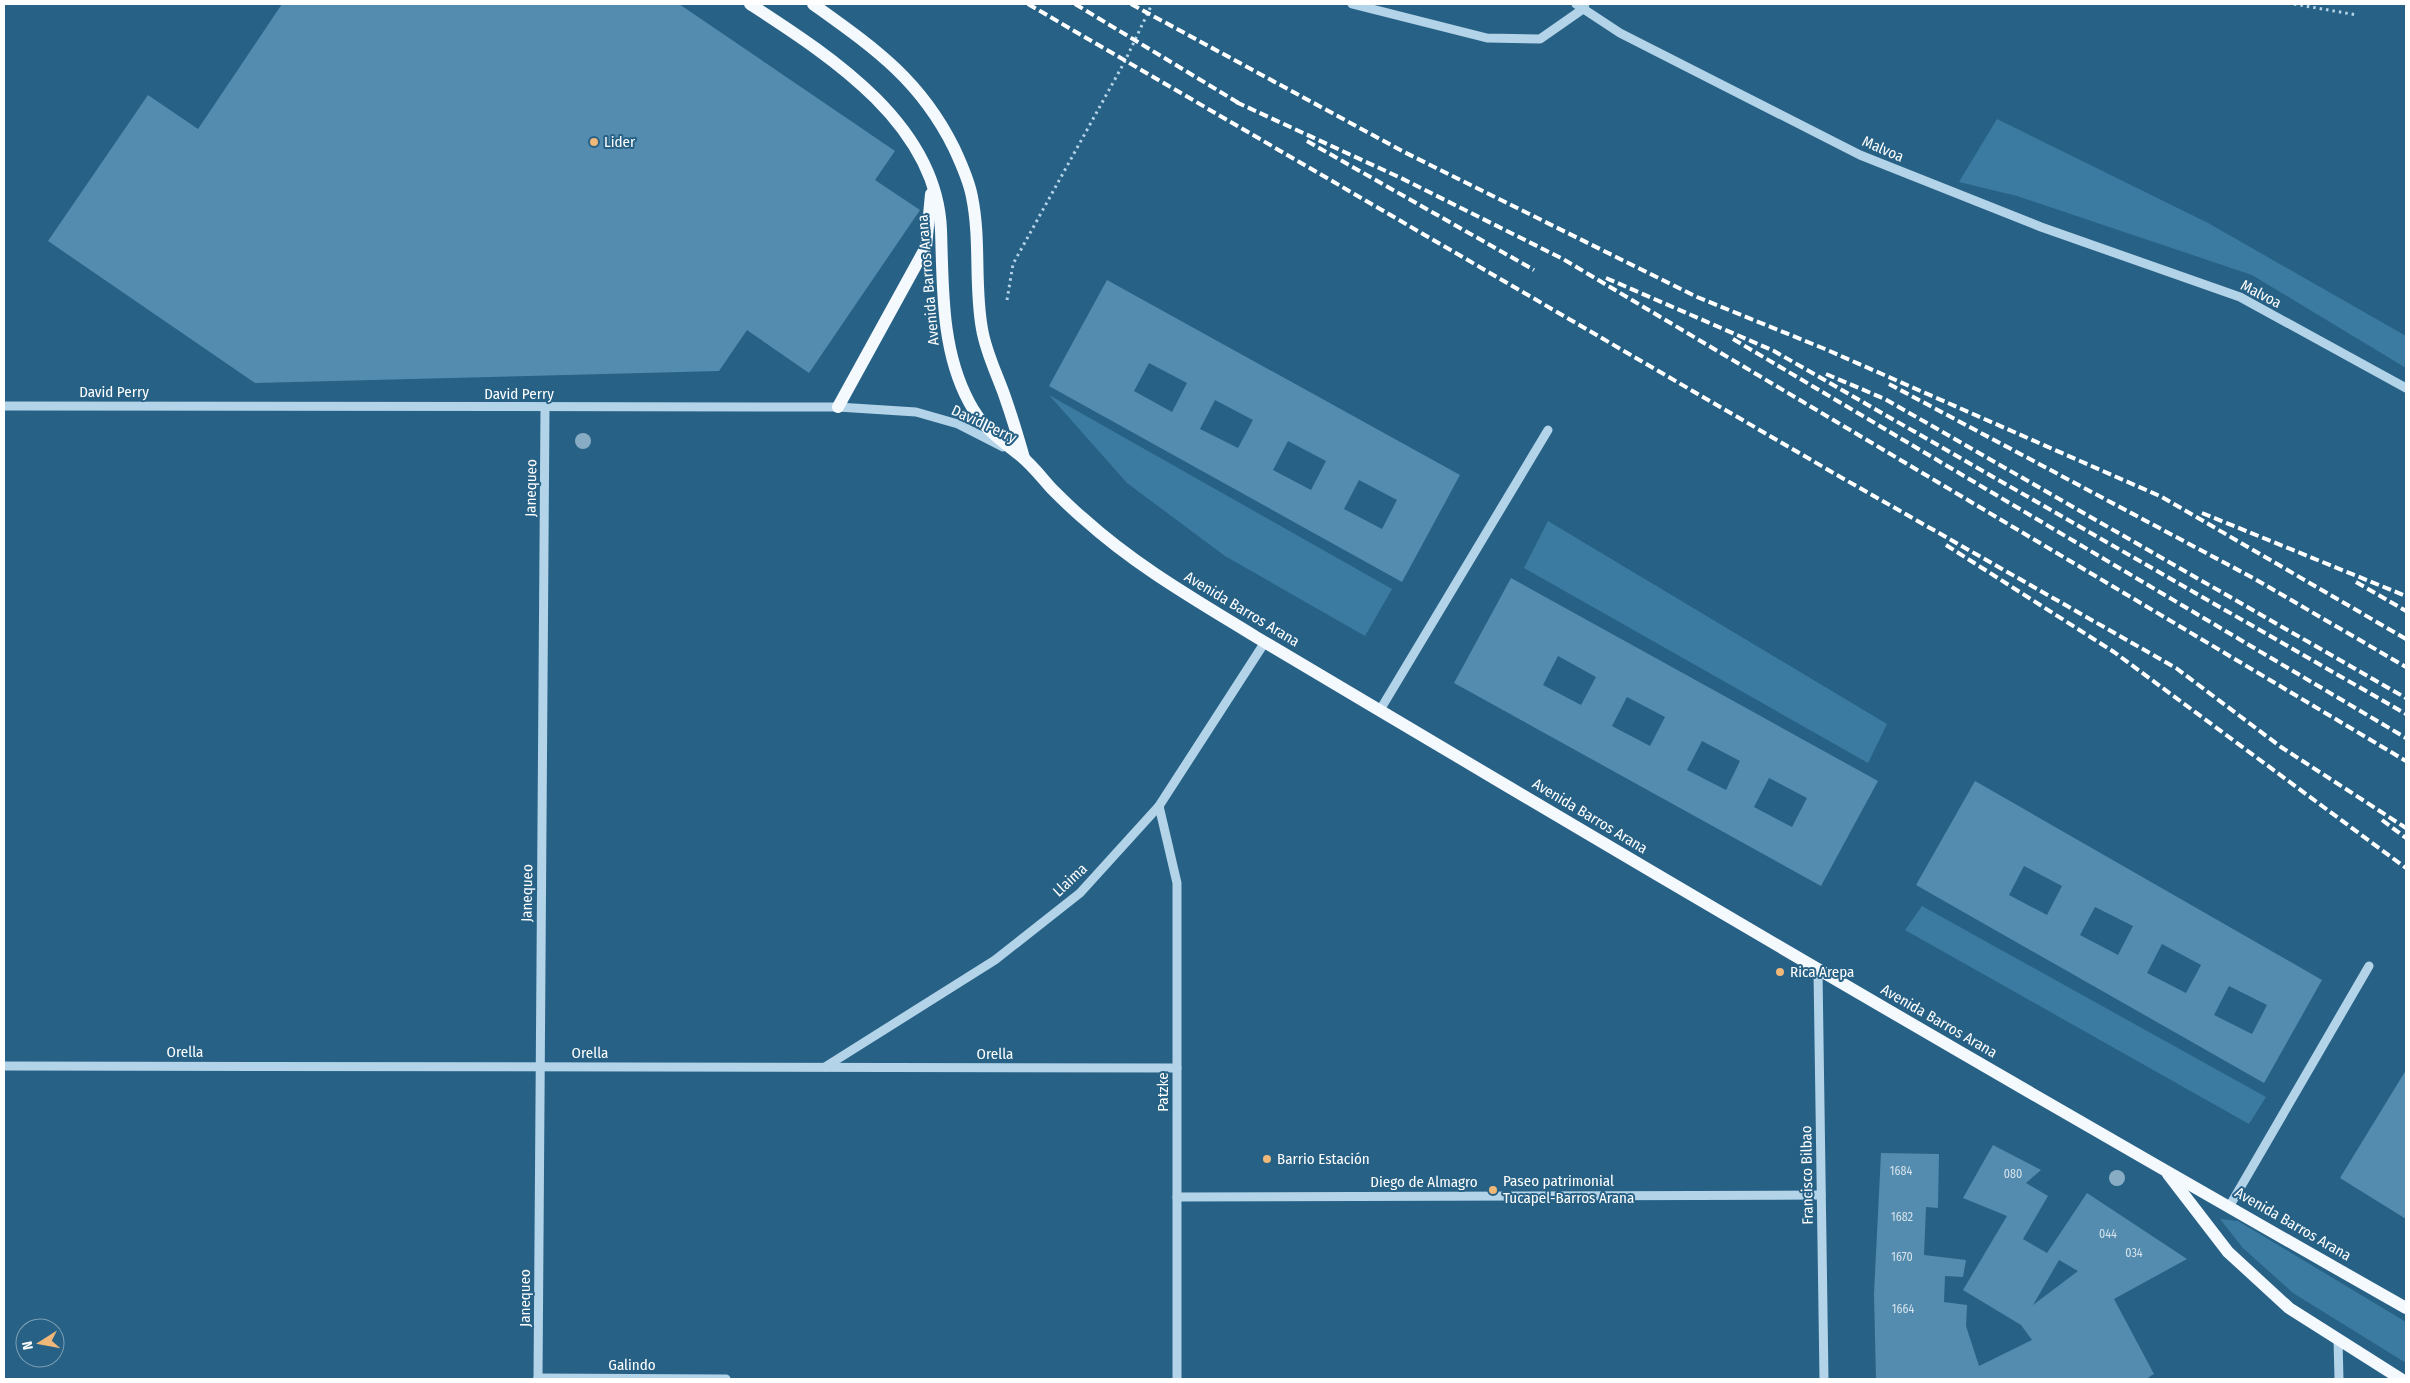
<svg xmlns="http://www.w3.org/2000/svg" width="2410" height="1383" font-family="'Fira Sans Condensed',sans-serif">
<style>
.green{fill:#3c7ba1}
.building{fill:#548caf;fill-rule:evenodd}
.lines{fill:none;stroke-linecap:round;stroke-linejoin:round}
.path{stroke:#b2d3e8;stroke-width:3;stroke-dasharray:2.5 4;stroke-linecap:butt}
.minor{stroke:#b2d3e8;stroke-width:9}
.major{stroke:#f4f9fe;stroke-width:12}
.rail{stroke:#fff;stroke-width:4;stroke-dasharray:9 4;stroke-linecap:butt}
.tree{fill:#87acc3}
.poi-dot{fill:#f0b878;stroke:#276185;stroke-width:2}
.labels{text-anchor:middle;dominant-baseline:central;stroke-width:4;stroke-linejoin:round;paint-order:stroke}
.number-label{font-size:12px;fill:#d4e2eb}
.poi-label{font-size:15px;fill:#fff;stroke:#276185;text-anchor:start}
.street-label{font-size:15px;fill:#fff;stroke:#276185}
</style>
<rect width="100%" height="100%" fill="#276185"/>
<g class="green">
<polygon points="1997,119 2208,223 2406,336 2406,368 2252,275 2017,196 1959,182"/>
<polygon points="1049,395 1392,589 1365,636 1225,556 1127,483"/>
<polygon points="1548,521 1887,724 1868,763 1524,568"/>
<polygon points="1922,906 2266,1097 2249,1124 1905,930"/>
<polygon points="2220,1219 2238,1221 2406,1322 2406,1363 2293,1293 2243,1248"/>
</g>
<g class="building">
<polygon points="282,4 679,4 895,151 875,180 920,210 809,373 747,330 719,371 255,383 48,241 148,95 198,129"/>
<path d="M1107,280L1460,475L1402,582L1049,386ZM1149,363L1187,383L1172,412L1134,391ZM1215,400L1253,420L1238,448L1200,429ZM1288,441L1326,461L1311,490L1273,470ZM1359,480L1397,500L1382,529L1344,509Z"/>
<path d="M1511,578L1878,781L1821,886L1454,683ZM1558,656L1596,677L1581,705L1543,685ZM1627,697L1665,717L1650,746L1612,726ZM1702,741L1740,761L1726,790L1687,770ZM1769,778L1807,798L1792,827L1754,807Z"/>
<path d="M1975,781L2322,980L2264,1083L1916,885ZM2024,866L2062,886L2047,915L2009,895ZM2095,907L2133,926L2118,955L2080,935ZM2162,944L2201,965L2186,993L2147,973ZM2229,986L2267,1005L2252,1034L2214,1015Z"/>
<polygon points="2406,1070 2406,1219 2340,1178"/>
<path d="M1993,1145L2041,1170L2026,1183L2048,1196L2023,1239L2047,1253L2087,1193L2187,1259L2114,1299L2154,1374L2146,1379H1876L1874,1294L1881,1153L1939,1154L1938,1208L1926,1207L1924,1255L1966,1260L1963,1277L1945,1276L1944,1302L1967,1305L1966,1326L1979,1366L2032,1340L2021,1325L1963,1290L2007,1216L1963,1198ZM2059,1260L2078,1271L2033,1305Z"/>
</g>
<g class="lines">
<g class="path">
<polyline points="2294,4 2357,15"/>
<polyline points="1007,300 1013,264 1125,61 1152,4"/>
</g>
<g class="minor">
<polyline points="1352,4 1487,38 1540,39 1583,9 1585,4"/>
<polyline points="1576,4 1620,33 1860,155 2041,227 2240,297 2406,388"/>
<polyline points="4,406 838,407 916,412 958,424 1003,447"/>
<polyline points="1380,710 1548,430"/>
<polyline points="1159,806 1177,883 1177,1379"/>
<polyline points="1818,971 1824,1379"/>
<polyline points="4,1066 1177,1068"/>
<polyline points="825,1067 995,960 1080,893 1159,806 1265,642"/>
<polyline points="1177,1197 1821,1195"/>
<polyline points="2229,1207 2369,966"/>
<polyline points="2338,1339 2339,1379"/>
<polyline points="538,1378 726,1379"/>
<polyline points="538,1379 545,408"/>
</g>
<g class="major">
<path d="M750,4C830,56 937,124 941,230C943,288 941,350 969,402C983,429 1000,439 1022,457C1033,466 1042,478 1052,489C1062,499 1073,510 1084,519C1136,566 1196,600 1256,637C1338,686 1420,734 1502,783C1802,961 2103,1136 2406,1308"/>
<path d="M813,4C873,47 920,79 954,148C961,163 969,180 972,197C981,241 974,285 982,329C986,353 997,374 1005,397C1012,417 1018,437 1024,458"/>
<polyline points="838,407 926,247 931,194"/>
<polyline points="2168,1174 2228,1252 2289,1308 2401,1379"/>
</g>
<g class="rail">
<polyline points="1028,4 1837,475 2176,668 2281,747 2406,828"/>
<polyline points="1075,4 1242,105"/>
<polyline points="1131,4 1404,152 1697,297 1825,349 2162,497 2406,639"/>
<polyline points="1236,102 1401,178 1563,259 2406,761"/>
<polyline points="1307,141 1534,270"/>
<polyline points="1606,278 1774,351 2406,714"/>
<polyline points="1733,339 2406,738"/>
<polyline points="1826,374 1885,399 2406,698"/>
<polyline points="1889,384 2255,579 2406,667"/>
<polyline points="2202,513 2406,596"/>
<polyline points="1946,545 2114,652 2406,868"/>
<polyline points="2356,582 2406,611"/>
<polyline points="2382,820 2406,838"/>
</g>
</g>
<g class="tree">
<circle cx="583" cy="441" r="8"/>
<circle cx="2117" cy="1178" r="8"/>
</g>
<g class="poi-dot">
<circle cx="594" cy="142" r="5"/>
<circle cx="1780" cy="972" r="5"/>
<circle cx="1267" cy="1159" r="5"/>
<circle cx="1493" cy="1190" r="5"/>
</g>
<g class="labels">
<g class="number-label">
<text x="1901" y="1171">1684</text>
<text x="2013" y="1174">080</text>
<text x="1902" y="1217">1682</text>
<text x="2108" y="1234">044</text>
<text x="2134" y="1253">034</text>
<text x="1902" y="1257">1670</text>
<text x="1903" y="1309">1664</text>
</g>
<g class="poi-label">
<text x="604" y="142">Lider</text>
<text x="1790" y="972">Rica Arepa</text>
<text x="1277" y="1159">Barrio Estación</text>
<text x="1503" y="1181">Paseo patrimonial<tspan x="1503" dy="17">Tucapel-Barros Arana</tspan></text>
</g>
<g class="street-label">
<text transform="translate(1883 149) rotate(23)">Malvoa</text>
<text transform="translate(928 280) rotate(-95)">Avenida Barros Arana</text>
<text transform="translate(2261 294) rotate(27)">Malvoa</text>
<text x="114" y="392">David Perry</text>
<text x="519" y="394">David Perry</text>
<text transform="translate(984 424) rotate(25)">David Perry</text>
<text transform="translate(531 488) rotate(-89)">Janequeo</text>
<text transform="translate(1242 609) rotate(31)">Avenida Barros Arana</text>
<text transform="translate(1590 816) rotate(31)">Avenida Barros Arana</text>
<text transform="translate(1070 880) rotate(-43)">Llaima</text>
<text transform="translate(527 893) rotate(-89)">Janequeo</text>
<text transform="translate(1939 1021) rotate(30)">Avenida Barros Arana</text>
<text x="185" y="1052">Orella</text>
<text x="590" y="1053">Orella</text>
<text x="995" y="1054">Orella</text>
<text transform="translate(1163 1092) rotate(-90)">Patzke</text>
<text transform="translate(1807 1175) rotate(-91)">Francisco Bilbao</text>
<text x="1424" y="1182">Diego de Almagro</text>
<text transform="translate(2293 1224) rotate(30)">Avenida Barros Arana</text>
<text transform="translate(525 1298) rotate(-90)">Janequeo</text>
<text x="632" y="1365">Galindo</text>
</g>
</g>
<rect width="2410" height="1383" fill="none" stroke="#ffffff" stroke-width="10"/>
<g transform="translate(40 1343) rotate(259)"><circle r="24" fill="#276185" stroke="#7da0b6"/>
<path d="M0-4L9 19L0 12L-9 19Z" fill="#f0b878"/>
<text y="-8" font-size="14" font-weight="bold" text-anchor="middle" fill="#ffffff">N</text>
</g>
</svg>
